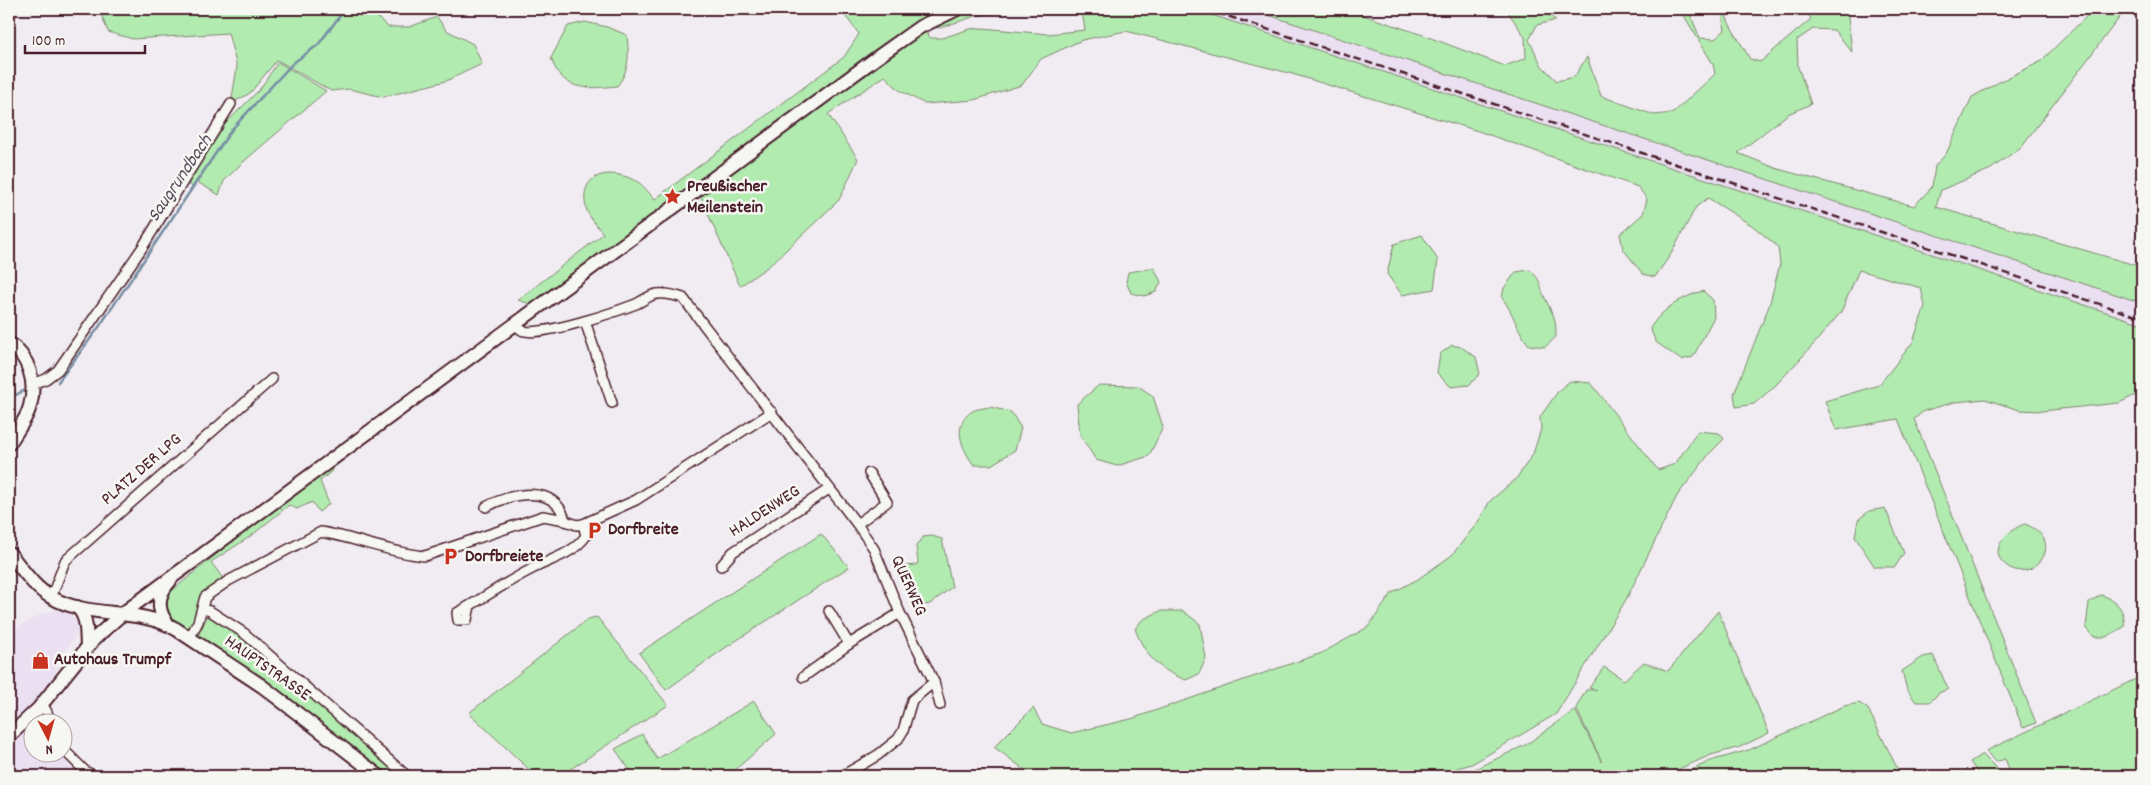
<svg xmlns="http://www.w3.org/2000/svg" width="2151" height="785" font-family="Dekko,sans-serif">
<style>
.built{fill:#ebdff2}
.green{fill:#b1ebb0;stroke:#7e856e}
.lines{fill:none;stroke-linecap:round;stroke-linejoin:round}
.stream{stroke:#758ca3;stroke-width:2.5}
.street-casing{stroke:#4a1f2b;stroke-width:12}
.secondary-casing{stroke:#4a1f2b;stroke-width:16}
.street{stroke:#f6f6f2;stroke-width:9}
.secondary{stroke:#f6f6f2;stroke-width:12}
.rail{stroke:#4a1f2b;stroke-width:2.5;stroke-dasharray:8 4;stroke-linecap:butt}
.labels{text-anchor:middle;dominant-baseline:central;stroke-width:5;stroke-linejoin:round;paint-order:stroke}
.poi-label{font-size:18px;font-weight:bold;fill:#4a1f2b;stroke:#f6f6f2;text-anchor:start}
.street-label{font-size:18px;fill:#4a1f2b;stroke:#f6f6f2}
.water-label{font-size:19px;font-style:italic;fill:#5c4c5d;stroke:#f6f6f2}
</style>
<rect width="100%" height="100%" fill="#f1ecf2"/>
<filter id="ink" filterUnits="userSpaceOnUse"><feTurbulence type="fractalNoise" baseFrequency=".02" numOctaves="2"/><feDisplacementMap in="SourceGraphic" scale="10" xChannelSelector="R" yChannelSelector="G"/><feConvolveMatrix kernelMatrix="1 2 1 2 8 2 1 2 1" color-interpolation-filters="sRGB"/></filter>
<g filter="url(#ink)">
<g class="built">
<polygon points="1194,9 1250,9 2142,303 2142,324"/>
<polygon points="56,610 65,611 73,617 78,624 77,634 62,655 57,671 37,700 9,723 9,632 42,614"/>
<polygon points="35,718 45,722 32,722 32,752 62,753 86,776 9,776 9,742"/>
</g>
<g class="green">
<polygon points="99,9 381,9 378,18 388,27 409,27 437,17 446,30 473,44 482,64 446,81 383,97 349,89 331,91 277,60 250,93 231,104 237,67 228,33 133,39 108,32"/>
<path d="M840,9H945L533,305L518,300L603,234C598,226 588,217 586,208C578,173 610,167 636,181C643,184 649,194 655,199L844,57L859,34Z"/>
<polygon points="968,9 1020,9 976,16 939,28 931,27"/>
<polygon points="1076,9 1194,9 2142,324 2142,392 2119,403 2042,411 2019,410 1985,399 1955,402 1924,411 1914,419 2036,723 2023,728 1898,419 1836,430 1825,401 1879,385 1913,342 1925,306 1921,288 1859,270 1841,312 1814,344 1776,385 1754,404 1736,407 1734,394 1769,306 1780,264 1778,247 1753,226 1708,198 1696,207 1671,254 1655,277 1643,274 1623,249 1620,234 1643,214 1647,199 1638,187 1478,131 1289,73 1126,31 1082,40 1041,59 1022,85 974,100 925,104 899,90 885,76 828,114 858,159 839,200 769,266 740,286 700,196 861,75 924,31 931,38 942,38 970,29 982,28 1048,34 1085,30 1083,18"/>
<polygon points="1250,9 1345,9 1423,35 1505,66 1526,58 1525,37 1506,9 1543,9 1545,13 1556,20 1537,25 1529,40 1542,66 1557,81 1574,77 1587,57 1601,96 1654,115 1673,113 1715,74 1713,64 1680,9 1688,9 1700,38 1715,39 1725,30 1721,9 1723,9 1730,25 1750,59 1760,62 1811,19 1805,9 1847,9 1852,52 1834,30 1813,29 1797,40 1798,67 1811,104 1788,114 1738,153 1778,169 1914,206 1932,187 1935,166 1946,154 1972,97 2001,81 2040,62 2094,9 2126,9 2021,147 1991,169 1941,190 1936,207 2142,267 2142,303"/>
<path d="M585,22L607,27L627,35C629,54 630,70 617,86C587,89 562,92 551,58L568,26Z"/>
<polygon points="278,62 326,91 242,163 224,181 219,195 197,182 193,187 188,184 222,127 260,89"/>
<polygon points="1422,235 1438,260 1434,289 1402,295 1387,274 1394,244"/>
<polygon points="1154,268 1161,282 1156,292 1144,296 1131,293 1126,282 1128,272"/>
<path d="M1530,270C1544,283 1538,285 1546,300C1554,318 1556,316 1556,337L1545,347L1529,345C1517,331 1514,313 1502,298L1504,288L1516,272Z"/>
<path d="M1703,291L1713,300L1714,317L1693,357L1681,360L1656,342L1650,328C1662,309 1681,297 1703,291Z"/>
<polygon points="1452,345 1461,347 1476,357 1480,374 1469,385 1451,387 1437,373 1440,354"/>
<polygon points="1570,381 1591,383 1658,470 1675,464 1698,431 1719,433 1724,439 1710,453 1677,496 1627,598 1556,714 1472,764 1429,776 1033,776 994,747 1033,708 1042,724 1071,733 1131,719 1322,653 1368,627 1392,593 1418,579 1452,555 1478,522 1490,501 1516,479 1533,454 1541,429 1540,417 1559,390"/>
<polygon points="1099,385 1138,386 1153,396 1163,427 1149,456 1117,466 1096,460 1080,435 1077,404"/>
<path d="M990,407L1011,412L1021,428L1015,450L991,465H974C963,451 951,426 971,412C975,409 984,408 990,407Z"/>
<polygon points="330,466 332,471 320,481 329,504 319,512 312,502 297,509 289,505 251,536 211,562 224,580 200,596 196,615 188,629 171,617 163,606 168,594 269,511"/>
<polygon points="1885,508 1904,553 1895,567 1875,567 1855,537 1858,520 1869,511"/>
<path d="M2025,524C2069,541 2033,585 2007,566C1985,550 2009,529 2025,524Z"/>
<polygon points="821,534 849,567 725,648 666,690 639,653"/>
<polygon points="932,536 942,539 952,587 930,604 920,606 912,599 903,566 916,565 918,562 916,546 923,537"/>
<path d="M2101,595C2116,599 2126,611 2124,627L2106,637H2094L2086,627L2089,602Z"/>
<path d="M1160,611H1183L1200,624L1206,658L1199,674L1186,680C1158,669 1146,657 1135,629L1142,620Z"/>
<polygon points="1718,611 1769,733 1740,747 1711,755 1663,776 1474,776 1471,771 1527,744 1575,710 1602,762 1576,708 1586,690 1597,690 1589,688 1604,667 1624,680 1644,662 1668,671"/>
<path d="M208,615C261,648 304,691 350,733C367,748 386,762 403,776H384L257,675L198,636Z"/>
<polygon points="597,617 668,705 560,776 536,776 469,713 588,619"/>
<polygon points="1933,655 1948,689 1939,693 1930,702 1916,702 1907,690 1902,671 1923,657"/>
<polygon points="2142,676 2142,776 2012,776 2005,759 1995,762 1986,751"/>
<polygon points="754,701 776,734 728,776 634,776 615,749 642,734 657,759"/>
<polygon points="1859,703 1868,709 1901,776 1680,776 1710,761 1749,750 1844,706"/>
<polygon points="1982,754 2004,776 1980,776 1970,762"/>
</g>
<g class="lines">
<g class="stream">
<polyline points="9,360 15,395 9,398"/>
<polyline points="58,382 99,327 232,129 293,63 318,45 345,9"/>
<polyline points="16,395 23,391"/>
</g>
<defs>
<g id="street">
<polyline points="585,321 612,403"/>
<path d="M515,324C518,327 520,330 524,331C544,336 615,312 636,304C643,301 649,295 657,294C666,293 674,295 683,298L857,524L874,549L900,613L934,682L940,705"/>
<polyline points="33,384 46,379 58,370 142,248 231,104"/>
<path d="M486,507C510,493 557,483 565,521"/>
<polyline points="857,524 887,502 869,473"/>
<polyline points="721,566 733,552 829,489"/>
<polyline points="51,598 65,561 272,379"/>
<path d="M470,606L467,620H458L457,613C482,599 505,583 530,570C550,559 572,555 586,536L583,524"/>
<polyline points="202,609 210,611 244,633 407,776"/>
<polyline points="829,611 849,644"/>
<path d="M190,637L198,622L205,597L228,581L321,532C356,538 390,553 425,556L543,516L560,519L577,525L583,524L636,500L772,412"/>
<polyline points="803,677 849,644 900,613"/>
<polyline points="41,705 46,710 51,722"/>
<polyline points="62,748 85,771 95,776"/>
<polyline points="842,776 878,755 898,739 903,731 912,700 934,682"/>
</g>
<g id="secondary">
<path d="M9,343C29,357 37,382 30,406C27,419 16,432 9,444"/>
<path d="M9,553C22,568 33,587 51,597C87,619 139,607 176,629L262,686L379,776"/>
<path d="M77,607C88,617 86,632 87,646"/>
<path d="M167,623C156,609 158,594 170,581"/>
<polyline points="9,736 38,709 94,639 122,614 879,56 920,27 957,9"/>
</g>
</defs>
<use href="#street" class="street-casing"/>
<use href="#secondary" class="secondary-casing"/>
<use href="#street" class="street"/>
<use href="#secondary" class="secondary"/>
<polyline class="rail" points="1206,9 2142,318"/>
</g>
</g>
<defs>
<symbol id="sight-bare" viewBox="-9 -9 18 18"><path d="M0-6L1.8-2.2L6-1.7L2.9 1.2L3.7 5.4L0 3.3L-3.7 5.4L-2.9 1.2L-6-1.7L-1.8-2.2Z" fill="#c8321e" stroke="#f6f6f2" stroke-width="2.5" paint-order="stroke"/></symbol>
<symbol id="parking-bare" viewBox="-9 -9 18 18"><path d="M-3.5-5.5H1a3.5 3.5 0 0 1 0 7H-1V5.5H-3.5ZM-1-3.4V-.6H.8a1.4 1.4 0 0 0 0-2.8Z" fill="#c8321e" stroke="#f6f6f2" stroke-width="2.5" paint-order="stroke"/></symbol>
<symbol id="shop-bare" viewBox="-9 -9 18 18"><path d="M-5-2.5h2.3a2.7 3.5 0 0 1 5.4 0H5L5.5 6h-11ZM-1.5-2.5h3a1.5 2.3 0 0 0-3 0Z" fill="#c8321e" stroke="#f6f6f2" stroke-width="2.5" paint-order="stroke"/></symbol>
</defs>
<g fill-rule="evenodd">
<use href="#sight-bare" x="660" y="184" width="25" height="25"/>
<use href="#parking-bare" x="582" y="518" width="25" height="25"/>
<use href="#parking-bare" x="438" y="544" width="25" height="25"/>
<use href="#shop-bare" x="28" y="648" width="25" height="25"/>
</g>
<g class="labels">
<g class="poi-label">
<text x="687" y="187">Preußischer<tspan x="687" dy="21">Meilenstein</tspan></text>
<text x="608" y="530">Dorfbreite</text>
<text x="465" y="557">Dorfbreiete</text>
<text x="54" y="660">Autohaus Trumpf</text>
</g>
<g class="street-label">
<text transform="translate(142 470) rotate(-41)">PLATZ DER LPG</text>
<text transform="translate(765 512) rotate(-33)">HALDENWEG</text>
<text transform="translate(908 586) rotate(66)">QUERWEG</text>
<text transform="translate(267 669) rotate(35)">HAUPTSTRASSE</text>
</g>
<g class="water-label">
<text transform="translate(181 179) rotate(-56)">Saugrundbach</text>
</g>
</g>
<rect width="2151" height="785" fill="none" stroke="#f6f6f2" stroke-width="30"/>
<rect x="15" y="15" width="2121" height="755" fill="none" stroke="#4a1f2b" stroke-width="2" filter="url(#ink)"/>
<g transform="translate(48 738) rotate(174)"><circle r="24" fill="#f6f6f2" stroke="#b1a0a2"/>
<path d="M0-4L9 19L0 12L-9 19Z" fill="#c8321e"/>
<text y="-8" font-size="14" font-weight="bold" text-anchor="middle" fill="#4a1f2b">N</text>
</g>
<path d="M25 45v8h120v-8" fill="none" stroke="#4a1f2b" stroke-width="2.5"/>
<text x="32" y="45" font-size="15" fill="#4a1f2b" stroke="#f6f6f2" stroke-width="4" paint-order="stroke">100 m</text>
</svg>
